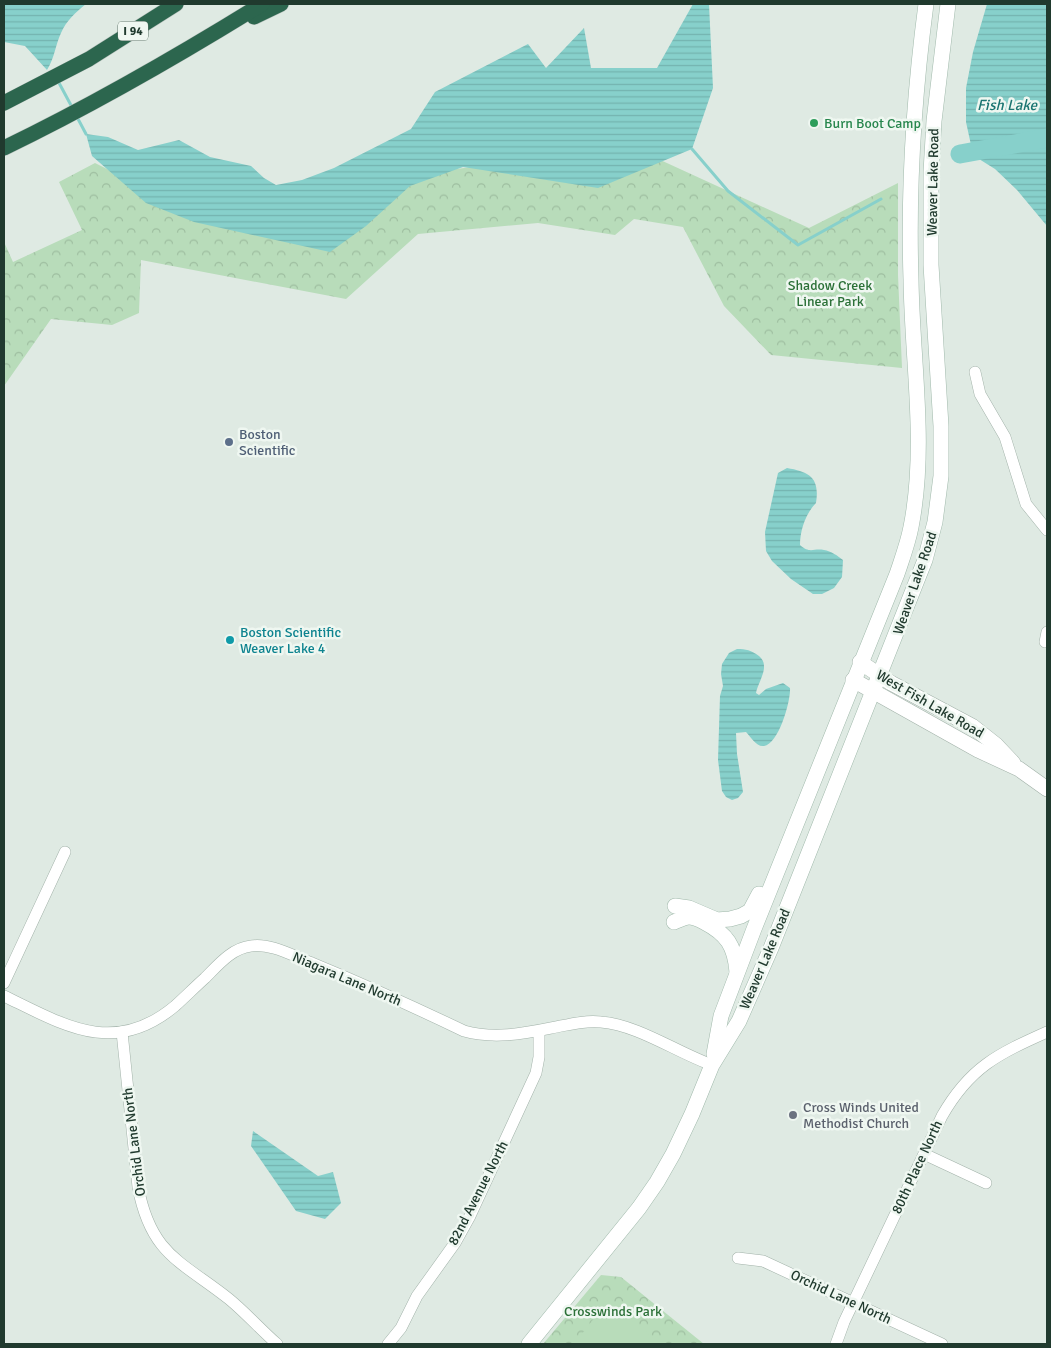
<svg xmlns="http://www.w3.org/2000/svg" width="1051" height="1348" font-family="Signika,sans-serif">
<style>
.park{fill:url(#park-crowns)}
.pitch{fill:#b8dcba}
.water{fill:url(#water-rules)}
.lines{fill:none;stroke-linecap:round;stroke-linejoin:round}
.stream{stroke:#87d0cb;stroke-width:3}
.river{stroke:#87d0cb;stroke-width:19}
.minor-casing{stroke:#a2b2a9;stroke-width:12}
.tertiary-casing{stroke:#a2b2a9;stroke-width:16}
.secondary-casing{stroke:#a0b9ab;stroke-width:16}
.motorway-casing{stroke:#bcc4c0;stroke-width:16}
.minor{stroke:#fff;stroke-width:11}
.tertiary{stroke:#fff;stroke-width:15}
.secondary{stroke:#fff;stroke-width:15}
.motorway{stroke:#2c664e;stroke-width:15}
.leisure-dot{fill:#2e9e5b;stroke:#eff7f1;stroke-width:2}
.service-dot{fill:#5c6f8a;stroke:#eff7f1;stroke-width:2}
.culture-dot{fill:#0f9aa8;stroke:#eff7f1;stroke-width:2}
.worship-dot{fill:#6b7280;stroke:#eff7f1;stroke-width:2}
.labels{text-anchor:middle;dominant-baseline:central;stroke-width:5;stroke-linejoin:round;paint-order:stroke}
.shield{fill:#eff7f1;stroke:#5e7368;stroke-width:1}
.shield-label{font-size:12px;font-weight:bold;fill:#203a2e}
.leisure-label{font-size:14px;fill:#27864d;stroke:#eff7f1;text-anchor:start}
.street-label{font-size:14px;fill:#203a2e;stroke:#eff7f1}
.park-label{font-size:14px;fill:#2b7037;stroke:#eff7f1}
.service-label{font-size:14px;fill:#4e5e75;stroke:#eff7f1;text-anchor:start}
.culture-label{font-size:14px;fill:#0d838f;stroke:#eff7f1;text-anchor:start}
.worship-label{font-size:14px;fill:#5b616d;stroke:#eff7f1;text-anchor:start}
.water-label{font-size:15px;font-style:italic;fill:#1b7571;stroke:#eff7f1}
</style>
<defs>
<pattern id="park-crowns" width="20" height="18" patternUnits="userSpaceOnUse" patternTransform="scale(1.25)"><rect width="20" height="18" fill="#b8dcba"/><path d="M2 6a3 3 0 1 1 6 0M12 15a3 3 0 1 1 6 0" fill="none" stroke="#9ebea0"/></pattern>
<pattern id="water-rules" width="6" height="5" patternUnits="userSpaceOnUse" patternTransform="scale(1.25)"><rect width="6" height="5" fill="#87d0cb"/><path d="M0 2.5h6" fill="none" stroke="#74b3af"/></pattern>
</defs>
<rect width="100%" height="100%" fill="#dfeae3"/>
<g class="park">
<polygon points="632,147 809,228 898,183 898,275 902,368 771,355 724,306 683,227 634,219 615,235 538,223 418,234 346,299 141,260 139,313 112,325 51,319 4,386 4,242 13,262 82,230 59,182 95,163 177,204"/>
<polygon points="601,1275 621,1277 704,1344 543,1344"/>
</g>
<polygon class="pitch" points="612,1306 662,1344 574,1344 602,1308"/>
<g class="water">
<path d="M4,4H86C76,12 66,21 61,33C55,46 55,57 47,70L25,46L4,42Z"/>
<polygon points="693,4 709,4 713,88 692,149 598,188 463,167 410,186 366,226 330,252 194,222 146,203 92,156 86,134 108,137 138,150 179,140 210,157 251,166 264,178 276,185 302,180 334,168 411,129 435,92 528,44 546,68 584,28 591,68 657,68"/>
<polygon points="987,4 1047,4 1047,226 1017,190 995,169 979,159 971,145 966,122 966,88 973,52"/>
<path d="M787,468C810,472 820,478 816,503C806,513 800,530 800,545C810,554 813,548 824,550C831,551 838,556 843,560L842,577L834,588L822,594H813L791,579L772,561L766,551L765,532L778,473Z"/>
<path d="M737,649C746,649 751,650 759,656C771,666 758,682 756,693L759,695L766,689L783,683L790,688C791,700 779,744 764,746C756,747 751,737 746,732L736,733L737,754L743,792L738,798L732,800L726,797L722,791L718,760L720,696L723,686L721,674L722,664L729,653Z"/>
<polygon points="253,1131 318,1176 333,1172 341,1203 325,1219 296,1211 251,1146"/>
</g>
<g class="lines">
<g class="stream">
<polyline points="58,81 73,109"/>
<polyline points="77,117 86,134"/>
<polyline points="692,149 728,191 798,245 881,199"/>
</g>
<polyline class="river" points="960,154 1047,138"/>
<defs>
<g id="minor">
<polyline points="975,372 980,394 1005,437 1026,504 1047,530"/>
<polyline points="1045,642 1047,632"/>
<polyline points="4,983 65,852"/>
<path d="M4,996C64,1025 114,1057 175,1006C185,997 195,987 205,978C218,965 232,948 251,946C271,943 293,956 312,963C363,984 414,1007 464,1031C493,1039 522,1034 551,1028C567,1025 584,1020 601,1022C638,1025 676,1052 712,1065"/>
<path d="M122,1032L138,1187C151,1255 181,1261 229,1299C246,1313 261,1330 277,1344"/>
<polyline points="924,1154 986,1183"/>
<polyline points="738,1258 763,1261 942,1344"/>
<polyline points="388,1344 401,1328 417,1296 455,1243 470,1216 536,1073 539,1057 539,1031"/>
<path d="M836,1344L844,1322L942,1116C970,1067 998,1054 1047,1032"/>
</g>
<g id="tertiary">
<polyline points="860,662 891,683 972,726 996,745 1013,763"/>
<polyline points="853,680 978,750 1019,769 1047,789"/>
</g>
<g id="secondary">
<polyline points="675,906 689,908 717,920 730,919 741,916 750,911 759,894"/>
<path d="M674,922C679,920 685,917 689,917C694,917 700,920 704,922C727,934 735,946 737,972"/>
<path d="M714,1054L721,1016L754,929L897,574C902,559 908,543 911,527C927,446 912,361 911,279C908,187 914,95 926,4"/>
<polyline points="529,1344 639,1208 657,1182 673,1154 692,1114 712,1065 739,1021 771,948 925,560 935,522 941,476 941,426 931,265 931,172 934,121 948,4"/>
</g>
<g id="motorway">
<polyline points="254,17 281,4"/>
<polyline points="4,103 89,59 176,4"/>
<path d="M4,148C93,105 178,56 262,4"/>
</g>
</defs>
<use href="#minor" class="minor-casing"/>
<use href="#tertiary" class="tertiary-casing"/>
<use href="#secondary" class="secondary-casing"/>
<use href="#motorway" class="motorway-casing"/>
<use href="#minor" class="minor"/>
<use href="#tertiary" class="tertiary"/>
<use href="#secondary" class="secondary"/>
<use href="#motorway" class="motorway"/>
</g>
<circle class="leisure-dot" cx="814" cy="123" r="5"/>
<circle class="service-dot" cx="229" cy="442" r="5"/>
<circle class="culture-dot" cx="230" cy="640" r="5"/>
<circle class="worship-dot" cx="793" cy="1115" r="5"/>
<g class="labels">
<rect class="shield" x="118" y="21.5" width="30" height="19" rx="4"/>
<g class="shield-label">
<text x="133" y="31">I 94</text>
</g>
<g class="leisure-label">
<text x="824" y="123">Burn Boot Camp</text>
</g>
<g class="street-label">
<text transform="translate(933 182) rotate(-89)">Weaver Lake Road</text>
<text transform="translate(915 583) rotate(-71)">Weaver Lake Road</text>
<text transform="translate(930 704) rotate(30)">West Fish Lake Road</text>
<text transform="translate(765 959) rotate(-67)">Weaver Lake Road</text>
<text transform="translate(347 979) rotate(23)">Niagara Lane North</text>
<text transform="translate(134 1142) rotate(-97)">Orchid Lane North</text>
<text transform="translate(917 1167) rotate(-65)">80th Place North</text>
<text transform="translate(478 1193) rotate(-63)">82nd Avenue North</text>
<text transform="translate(841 1297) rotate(25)">Orchid Lane North</text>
</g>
<g class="park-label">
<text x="830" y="285">Shadow Creek<tspan x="830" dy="16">Linear Park</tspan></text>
<text x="613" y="1311">Crosswinds Park</text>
</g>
<g class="service-label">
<text x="239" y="434">Boston<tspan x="239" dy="16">Scientific</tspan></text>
</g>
<g class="culture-label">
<text x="240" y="632">Boston Scientific<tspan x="240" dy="16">Weaver Lake 4</tspan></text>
</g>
<g class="worship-label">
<text x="803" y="1107">Cross Winds United<tspan x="803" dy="16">Methodist Church</tspan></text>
</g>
<g class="water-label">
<text x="1007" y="105">Fish Lake</text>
</g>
</g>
<rect width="1051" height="1348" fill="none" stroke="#203a2e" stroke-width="10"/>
</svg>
